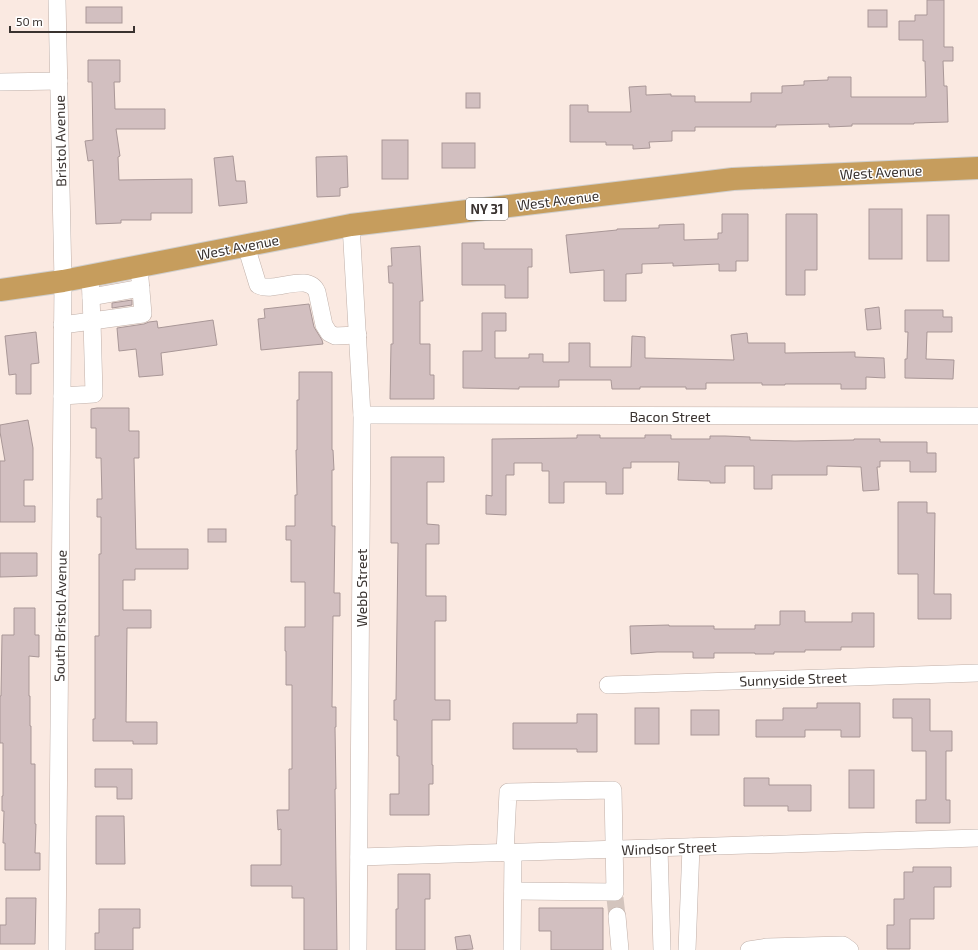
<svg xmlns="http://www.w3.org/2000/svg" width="978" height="950" font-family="'Exo 2',sans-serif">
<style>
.building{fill:#d2bfc0;stroke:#a99797}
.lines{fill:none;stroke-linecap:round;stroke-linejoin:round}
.minor-tunnel{stroke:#d3c4bd;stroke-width:17;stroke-dasharray:17 8;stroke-linecap:butt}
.minor-casing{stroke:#c0b0a9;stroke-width:18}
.highway-casing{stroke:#cfcecd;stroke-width:24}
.minor{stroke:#fff;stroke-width:17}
.highway{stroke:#c69d5d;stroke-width:22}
.labels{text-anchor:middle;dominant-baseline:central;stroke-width:3;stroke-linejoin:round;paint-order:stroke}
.shield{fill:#fff;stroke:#74706d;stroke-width:1}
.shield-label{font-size:13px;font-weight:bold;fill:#39322f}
.street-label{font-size:14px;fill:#39322f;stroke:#fff}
</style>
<rect width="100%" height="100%" fill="#fae9e1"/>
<g class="building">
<polygon points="927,0 944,0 944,47 953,47 953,61 943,61 944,86 947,86 948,122 914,123 914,124 852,124 852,126 829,127 829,124 776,125 776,127 695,127 695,131 672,131 672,141 649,142 650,148 633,149 633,145 606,145 606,142 570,142 570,105 588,105 588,112 631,112 629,87 646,86 646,95 671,94 671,96 695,96 695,102 751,102 751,93 782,93 782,86 804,85 804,81 828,80 828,77 851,77 851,97 926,97 925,61 923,61 923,40 899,40 899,21 915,21 915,15 927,15"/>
<rect x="86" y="7" width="36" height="16"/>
<rect x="868" y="10" width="19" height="17"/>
<polygon points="88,60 120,60 120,82 114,82 115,109 165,109 165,129 116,129 120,156 118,157 119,180 192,179 192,213 151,213 151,220 121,220 121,223 96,224 93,160 88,161 85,141 93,140 92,82 88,82"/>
<rect x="466" y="93" width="14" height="15"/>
<rect x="382" y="140" width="26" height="39"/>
<rect x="442" y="143" width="33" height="25"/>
<polygon points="233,156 236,181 245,181 247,203 219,206 214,158"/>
<polygon points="347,156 348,187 340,188 340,196 317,197 316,157"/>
<rect x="869" y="209" width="33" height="50"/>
<polygon points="722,214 748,214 748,261 736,261 736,271 719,271 719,264 673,266 673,263 642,264 642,273 626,274 626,301 604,301 604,270 570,273 566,235 617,230 617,229 659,228 659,225 684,224 684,240 718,239 718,233 722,233"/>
<polygon points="786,214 817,214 817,270 805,270 805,295 786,295"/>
<rect x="927" y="215" width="22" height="46"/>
<polygon points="462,243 484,243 484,249 532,249 532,267 528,267 528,298 505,298 505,285 462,285"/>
<polygon points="420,246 423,301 420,301 420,344 430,344 430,375 434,375 434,399 390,399 391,344 393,344 393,283 389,283 388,266 392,266 391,248"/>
<polygon points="132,300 132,305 112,308 112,303"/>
<polygon points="309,304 314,327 322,340 323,344 261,350 258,319 265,318 264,309"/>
<polygon points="879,307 881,329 867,330 865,309"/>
<polygon points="905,310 943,310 943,317 952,317 952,332 927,332 926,359 954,360 953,379 905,378 905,359 907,359 908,332 905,332"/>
<polygon points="482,313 506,313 506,331 495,331 495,358 529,358 529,354 543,354 543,362 569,362 569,343 590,343 590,367 631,367 632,336 645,337 645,358 734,360 731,335 747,333 748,343 785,343 785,353 855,352 855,357 884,358 885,378 866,377 866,389 841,389 841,384 785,384 785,385 762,385 762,383 706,383 706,389 686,389 686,387 640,387 640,389 612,389 611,380 559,380 559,387 519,387 519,389 463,388 463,351 482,351"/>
<polygon points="213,320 217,345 161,353 163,375 139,377 136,349 119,351 117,328 144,324 149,322 157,321 158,328"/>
<polygon points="36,332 39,363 31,364 31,394 16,394 16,374 9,375 5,336"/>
<polygon points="299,372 332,372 332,450 333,450 334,470 332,470 332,526 335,526 334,593 340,593 340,616 333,616 332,707 336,707 336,727 335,727 336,789 335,789 337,950 304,950 304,898 292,898 292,886 251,886 251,865 281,865 281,829 278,830 277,810 289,810 289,769 292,769 292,685 286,685 286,651 285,651 285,627 305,627 305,582 291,582 291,540 286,540 286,526 295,526 295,495 297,495 296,450 297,450 297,400 299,400"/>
<polygon points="97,408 129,408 129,431 139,431 139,458 134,458 136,549 188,549 188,569 135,569 135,580 123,580 123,610 151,610 151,628 127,628 126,722 157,722 157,744 133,744 133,741 93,741 93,719 95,719 95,636 99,636 99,554 101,554 101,517 97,517 97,499 102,499 101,458 96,458 96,428 91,428 91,409"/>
<polygon points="28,420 33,448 33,480 24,480 24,506 35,506 35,522 0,522 0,461 5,461 0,432 0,425"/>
<polygon points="577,435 600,435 600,438 645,438 645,435 671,435 671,439 710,439 710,436 725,436 750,437 750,440 795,441 854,440 854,439 880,439 880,442 927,442 927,453 936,453 936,472 910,472 910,461 880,461 880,467 877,467 879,490 863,491 861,467 827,466 827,475 772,475 772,489 754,489 754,466 725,466 725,483 710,483 710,481 678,480 679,462 631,462 631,468 623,468 623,494 606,494 606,482 564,482 564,503 549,503 549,471 542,471 542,463 514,463 514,475 506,475 506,515 486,514 486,495 492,496 492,439 577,438"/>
<polygon points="391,457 444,457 444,482 427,482 427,524 439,525 439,544 426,544 426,596 446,596 446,621 435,621 435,700 450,700 450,720 432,720 432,765 433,765 433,784 429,784 429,815 390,815 390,794 399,794 399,756 397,756 397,720 394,720 394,700 396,700 398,543 391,543"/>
<polygon points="898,502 927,502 927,513 935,513 934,594 951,594 951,619 918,619 918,574 898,574"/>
<rect x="208" y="529" width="18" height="13"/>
<polygon points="0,553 37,553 37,576 0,577"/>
<polygon points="14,608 35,608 35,635 39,635 39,657 29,656 29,696 30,696 30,726 31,726 31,764 35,764 35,824 36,824 35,853 40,853 40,870 5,870 5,843 3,843 4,811 2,811 2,796 3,796 3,743 0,743 0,696 1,696 2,635 14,635"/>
<polygon points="780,611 805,611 805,622 852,622 852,613 874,613 874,647 841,647 841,650 805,650 805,652 774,652 774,654 755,654 755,653 714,653 714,658 693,658 693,652 657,652 631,654 630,626 669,625 669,626 714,626 714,629 755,629 755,625 780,625"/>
<polygon points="893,699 930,699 930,731 952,731 952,751 946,751 946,800 950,800 950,823 916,823 916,800 926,800 926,751 912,751 912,718 893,718"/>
<polygon points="817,703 860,703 860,737 841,737 841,730 805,730 805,737 756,737 756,720 783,720 783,708 817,708"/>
<rect x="635" y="708" width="24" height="36"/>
<rect x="691" y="710" width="28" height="25"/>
<polygon points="577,714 597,714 597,752 577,752 577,749 513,749 513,723 577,723"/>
<polygon points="95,769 132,769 132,799 117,799 117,787 95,787"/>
<rect x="849" y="770" width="25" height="38"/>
<polygon points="744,778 769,778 769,785 811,785 811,811 788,811 788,806 744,806"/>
<polygon points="96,816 124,816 125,864 96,864"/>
<polygon points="913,867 951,867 951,887 934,887 934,919 910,919 910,949 887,949 887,925 894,925 894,899 904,899 904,872 913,872"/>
<polygon points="398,874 430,874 430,899 425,899 425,950 396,950 396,909 398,909"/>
<polygon points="6,898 36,898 35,944 0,944 0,925 6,925"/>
<polygon points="539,908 603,908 603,950 551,950 551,931 539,931"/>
<polygon points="99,909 140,909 140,928 133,928 133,950 95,950 95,933 99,933"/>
<polygon points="470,935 473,949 457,950 455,937"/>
</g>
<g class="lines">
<polyline class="minor-tunnel" points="615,898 617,916"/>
<defs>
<g id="minor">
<polyline points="0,82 59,81"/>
<polyline points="351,225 362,415 358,950"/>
<path d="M246,246L258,285C274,294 308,271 317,292L324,325L329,333L335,336L358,335"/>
<polyline points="90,276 92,321 143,314 139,267"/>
<polyline points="91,297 141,288"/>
<polyline points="62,396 94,394 92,321 62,325"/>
<polyline points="362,415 978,416"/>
<polyline points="608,685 978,673"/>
<polyline points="659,848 662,950"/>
<polyline points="505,853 508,792 613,790 615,892 513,891"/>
<polyline points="359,857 978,838"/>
<polyline points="617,916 620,950"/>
<polyline points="57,950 63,281 57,0"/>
<polyline points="512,950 513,852"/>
<polyline points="687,950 691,847"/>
<polyline points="749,950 767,947 843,945 850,950"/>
</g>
<polyline id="highway" points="0,290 63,281 351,225 733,179 978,168"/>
</defs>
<use href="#minor" class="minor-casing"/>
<use href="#highway" class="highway-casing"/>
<use href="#minor" class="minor"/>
<use href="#highway" class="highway"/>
</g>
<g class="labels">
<rect class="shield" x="466" y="198" width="42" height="22" rx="3"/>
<g class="shield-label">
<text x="487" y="209">NY 31</text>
</g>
<g class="street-label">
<text transform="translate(60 141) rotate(-91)">Bristol Avenue</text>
<text transform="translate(881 172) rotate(-3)">West Avenue</text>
<text transform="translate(558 200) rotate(-7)">West Avenue</text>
<text transform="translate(238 247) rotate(-11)">West Avenue</text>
<text x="670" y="416">Bacon Street</text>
<text transform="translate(361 588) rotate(-90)">Webb Street</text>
<text transform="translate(60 616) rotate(-89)">South Bristol Avenue</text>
<text transform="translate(793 679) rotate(-2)">Sunnyside Street</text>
<text transform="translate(669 848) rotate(-2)">Windsor Street</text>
</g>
</g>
<path d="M10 26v6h124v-6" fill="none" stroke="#39322f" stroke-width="2"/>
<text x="16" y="26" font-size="12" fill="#39322f" stroke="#ffffff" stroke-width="3" paint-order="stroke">50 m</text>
</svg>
